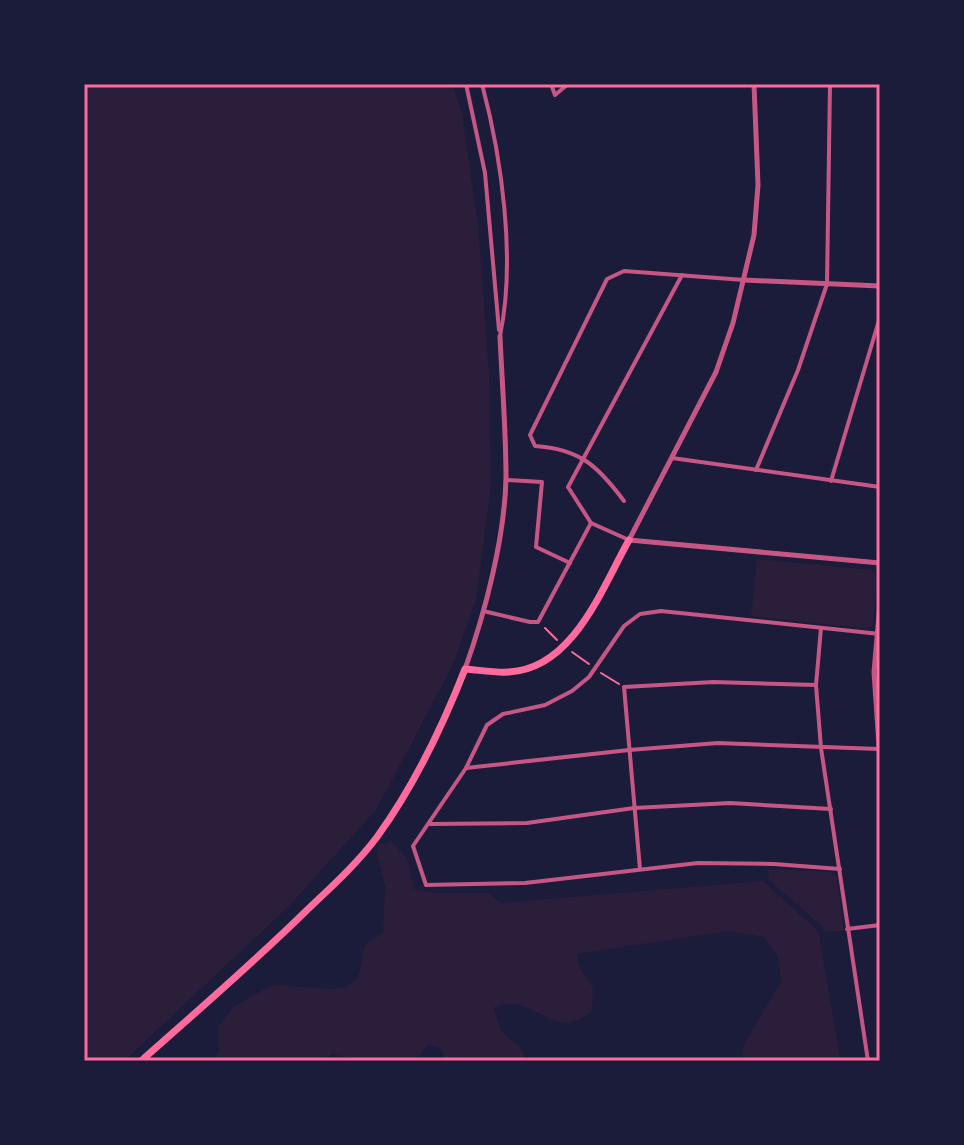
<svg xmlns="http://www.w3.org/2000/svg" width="964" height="1145" font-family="'DejaVu Sans',sans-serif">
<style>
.green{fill:#2a1e3b}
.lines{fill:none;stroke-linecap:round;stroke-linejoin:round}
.path{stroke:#ff6b9d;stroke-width:2}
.minor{stroke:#c65784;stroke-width:4}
.tertiary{stroke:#c65784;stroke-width:5}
.primary{stroke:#ff6b9d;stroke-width:7}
.neatline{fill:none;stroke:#ff6b9d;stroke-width:3}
</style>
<rect width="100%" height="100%" fill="#1b1b3a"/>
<g class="green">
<polygon points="84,84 452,84 462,114 478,224 489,374 491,486 476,600 452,667 376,810 288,907 124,1061 84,1061"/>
<polygon points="757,559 871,570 877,577 873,626 869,629 751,616"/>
<path d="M392,841L408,860L414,889L435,893H489L501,903L763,881L815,928L819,936L841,1061H742L744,1044L782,980L777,955L764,937L728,931L577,954L579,967L593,988L592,1011C558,1039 546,1009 513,1004C508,1003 500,1006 494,1007L501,1031L523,1050L524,1061H445L441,1048L427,1045C425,1048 423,1052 420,1055C404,1070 352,1059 332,1054L322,1061H214L219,1050L218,1027L233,1007L272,985L332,989L345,987L358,978L365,945L383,933L385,886L377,854L378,844Z"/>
<polygon points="768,869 831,872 837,877 844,931 825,932 822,926 769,880"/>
</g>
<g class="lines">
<g class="path">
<polyline points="545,628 557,640"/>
<polyline points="572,652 589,664"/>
<polyline points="601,673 619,684"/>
</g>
<g class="minor">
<polyline points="466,84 485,173 499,330"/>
<path d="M482,84C502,159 516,260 500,336"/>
<polyline points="551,84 555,95 568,84"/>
<polyline points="672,458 880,487"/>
<polyline points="756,470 798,370 827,284 830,84"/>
<polyline points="506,480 542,482 536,547 570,563"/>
<polyline points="831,481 880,317"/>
<path d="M624,501C598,466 580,449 535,446L530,435L607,279L624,271L744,280"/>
<polyline points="629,540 591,523 568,487 682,275"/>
<polyline points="483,611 530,622 538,622 591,523"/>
<polyline points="821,628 816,685 821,748 868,1061"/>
<polyline points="466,768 629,750 718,743 879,749"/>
<polyline points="430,824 527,823 634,808 730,803 831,809"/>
<polyline points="640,869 624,687 713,682 816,685"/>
<polyline points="840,869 774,864 698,863 525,883 426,885 413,846 466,768 487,725 503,714 545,705 572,691 589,677 624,626 640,614 661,611 880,634"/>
<polyline points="847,929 880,925"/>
</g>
<g class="tertiary">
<polyline points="754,84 758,185 754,235 733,323 716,372 629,540 880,563"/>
<polyline points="744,280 880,286"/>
<polyline points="880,604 874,672 880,760"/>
<path d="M465,669C485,613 505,537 506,477C506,430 502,383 500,336"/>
</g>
<path class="primary" d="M141,1061C196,1012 252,964 305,912C330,888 356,865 377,837C414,786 442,728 465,669C479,670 495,673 509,672C573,669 602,588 629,540"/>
</g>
<rect width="964" height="1145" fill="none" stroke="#1b1b3a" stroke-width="172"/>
<rect x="86" y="86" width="792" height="973" class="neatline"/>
</svg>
